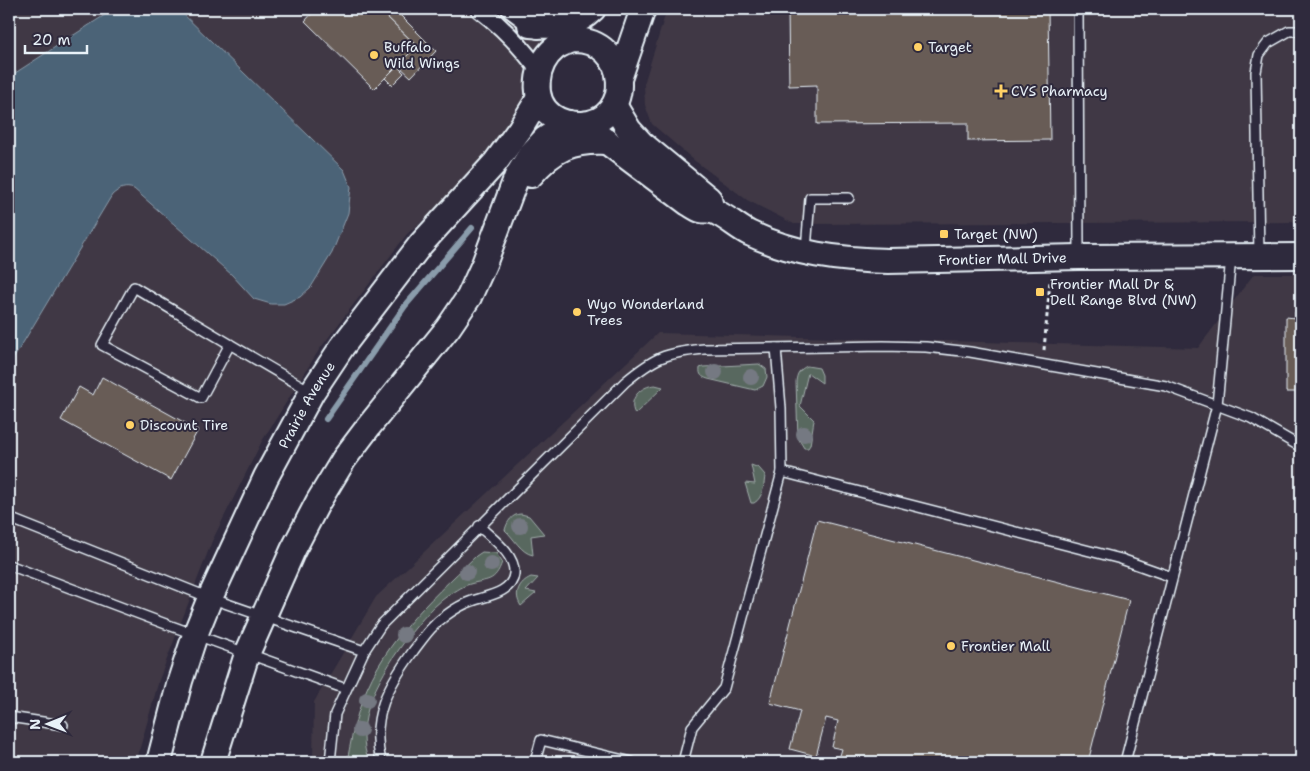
<svg xmlns="http://www.w3.org/2000/svg" width="1310" height="771" font-family="'Shantell Sans',sans-serif">
<style>
.built{fill:#403945}
.green{fill:#59685e;stroke:#a0acab}
.water{fill:#4c6377;stroke:#8a9cab}
.lines{fill:none;stroke-linecap:round;stroke-linejoin:round}
.stream{stroke:#8a9cab;stroke-width:6}
.building{fill:#675b57;stroke:#e8f1f8}
.lane-casing{stroke:#e8f1f8;stroke-width:12}
.street-casing{stroke:#e8f1f8;stroke-width:20}
.secondary-casing{stroke:#e8f1f8;stroke-width:28}
.path{stroke:#e8f1f8;stroke-width:3;stroke-dasharray:4 4;stroke-linecap:butt}
.lane{stroke:#2f2a3d;stroke-width:9}
.street{stroke:#2f2a3d;stroke-width:16}
.secondary{stroke:#2f2a3d;stroke-width:24}
.tree{fill:#757982}
.poi-dot{fill:#ffd166;stroke:#2f2a3d;stroke-width:2}
.labels{text-anchor:middle;dominant-baseline:central;stroke-width:4;stroke-linejoin:round;paint-order:stroke}
.poi-label{font-size:14px;fill:#e8f1f8;stroke:#2f2a3d;text-anchor:start}
.street-label{font-size:14px;fill:#e8f1f8;stroke:#2f2a3d}
</style>
<rect width="100%" height="100%" fill="#2f2a3d"/>
<filter id="ink" filterUnits="userSpaceOnUse"><feTurbulence type="fractalNoise" baseFrequency=".02" numOctaves="2"/><feDisplacementMap in="SourceGraphic" scale="10" xChannelSelector="R" yChannelSelector="G"/><feConvolveMatrix kernelMatrix="1 2 1 2 8 2 1 2 1" color-interpolation-filters="sRGB"/></filter>
<g filter="url(#ink)">
<g class="built">
<polygon points="9,9 587,9 470,180 407,234 319,350 262,441 212,541 159,680 136,762 9,762"/>
<polygon points="667,9 1301,9 1301,222 794,224 747,200 695,161 652,124 645,105 644,84"/>
<polygon points="1254,274 1301,274 1301,762 313,762 314,702 376,597 658,333 1198,348"/>
</g>
<g class="green">
<path d="M759,364L766,369L767,377L763,386L755,390L708,379C702,377 699,375 700,368L703,367Z"/>
<path d="M807,366L819,368L822,375V383L808,373L800,406L814,420L810,445L808,448H804L798,438L796,382C797,373 799,370 807,366Z"/>
<path d="M655,385L663,387L635,414C627,399 641,386 655,385Z"/>
<path d="M751,465L759,468L765,475C764,485 763,498 754,503H751L745,483L755,484Z"/>
<path d="M521,514L529,516L544,534L531,536L533,555C521,553 514,538 505,530C507,522 512,514 521,514Z"/>
<path d="M482,552L496,553L502,562C495,583 487,579 470,584C462,586 453,593 446,597C418,617 377,676 368,709C363,727 362,745 369,762H347C350,746 353,729 358,713C378,646 427,603 476,556Z"/>
<path d="M531,577L538,578L526,591L536,593L521,606C513,594 519,582 531,577Z"/>
</g>
<path class="water" d="M114,9H178L344,170L351,187L348,213L332,253L311,287L300,297L284,304H271L254,299L232,275L134,189C125,186 120,188 112,195L9,366V77Z"/>
<g class="lines">
<polyline class="stream" points="326,419 405,306 472,228"/>
</g>
<g class="building">
<polygon points="316,9 379,9 417,46 374,89 305,21"/>
<polygon points="379,9 394,9 436,51 411,77 398,65 417,46"/>
<polygon points="788,9 1048,9 1050,140 968,141 968,123 817,124 817,85 789,86"/>
<polygon points="397,66 404,73 392,85 385,78"/>
<polygon points="1295,312 1301,312 1301,392 1286,392 1286,317 1295,318"/>
<polygon points="102,377 198,430 171,480 61,420 79,387 93,395"/>
<polygon points="817,520 1129,600 1088,762 838,762 842,749 832,747 838,721 826,718 816,756 790,749 800,711 770,703"/>
<polygon points="9,723 14,724 9,757"/>
</g>
<g class="lines">
<defs>
<g id="lane">
<polyline points="1078,9 1079,256"/>
<polyline points="806,250 810,198 849,198"/>
<polyline points="1259,256 1256,72 1259,55 1268,43 1289,31 1301,31"/>
<path d="M230,344L201,398L102,345L134,287C193,322 252,358 312,392"/>
<polyline points="776,348 781,408 782,472"/>
<polyline points="9,518 210,598 364,651"/>
<polyline points="9,565 163,623 346,689"/>
<polyline points="9,717 63,725"/>
<path d="M330,762L335,714L364,651L381,625L625,382C655,357 665,353 704,349L883,346L926,347L970,352L1166,386L1251,418L1301,447"/>
<path d="M381,762C370,716 388,686 414,650C424,637 432,625 445,616C453,610 463,604 472,601C486,596 512,593 514,574C516,554 491,538 479,526"/>
<polyline points="535,762 541,740 632,762"/>
<polyline points="683,762 692,727 724,688 782,472 1121,559 1172,577"/>
<polyline points="1125,762 1217,405 1231,257"/>
</g>
<g id="street">
<path d="M479,9C503,27 522,47 540,72"/>
<polyline points="510,9 538,30"/>
</g>
<g id="secondary">
<path d="M530,25C556,27 574,28 593,9"/>
<path d="M572,40C631,38 635,122 581,124C571,124 560,122 552,116C530,100 535,64 555,48C560,44 566,42 572,40Z"/>
<polyline points="619,79 643,9"/>
<polyline points="614,105 629,130 641,143 709,199 712,211"/>
<path id="s1" d="M583,124L688,203C692,205 697,209 701,210C705,211 709,210 713,211C726,216 737,227 749,233C793,254 840,260 888,261L1079,257L1301,256"/>
<path d="M531,175C554,148 572,140 608,142"/>
<path id="s2" d="M159,762L180,681L195,635L210,598L266,477L312,392L342,347L421,244L495,163L520,129L539,98"/>
<polyline points="213,762 247,654 293,550 318,502 344,459 369,426 448,328 469,297 484,264 517,176 530,155 545,139 569,123"/>
</g>
</defs>
<use href="#lane" class="lane-casing"/>
<use href="#street" class="street-casing"/>
<use href="#secondary" class="secondary-casing"/>
<polyline class="path" points="1044,350 1050,281"/>
<use href="#lane" class="lane"/>
<use href="#street" class="street"/>
<use href="#secondary" class="secondary"/>
</g>
<g class="tree">
<circle cx="715" cy="372" r="8"/>
<circle cx="751" cy="377" r="8"/>
<circle cx="804" cy="434" r="8"/>
<circle cx="520" cy="526" r="8"/>
<circle cx="491" cy="564" r="8"/>
<circle cx="467" cy="572" r="8"/>
<circle cx="404" cy="635" r="8"/>
<circle cx="367" cy="700" r="8"/>
<circle cx="360" cy="730" r="8"/>
</g>
</g>
<g class="poi-dot">
<circle cx="918" cy="47" r="5"/>
<circle cx="374" cy="55" r="5"/>
<path d="M998.5 83.5h5v5h5v5h-5v5h-5v-5h-5v-5h5z"/>
<rect x="939" y="229" width="10" height="10" rx="2.5"/>
<rect x="1035" y="287" width="10" height="10" rx="2.5"/>
<circle cx="577" cy="312" r="5"/>
<circle cx="130" cy="425" r="5"/>
<circle cx="951" cy="646" r="5"/>
</g>
<g class="labels">
<g class="poi-label">
<text x="384" y="47">Buffalo<tspan x="384" dy="16">Wild Wings</tspan></text>
<text x="928" y="47">Target</text>
<text x="1011" y="91">CVS Pharmacy</text>
<text x="954" y="234">Target (NW)</text>
<text x="1050" y="284">Frontier Mall Dr &amp;<tspan x="1050" dy="16">Dell Range Blvd (NW)</tspan></text>
<text x="587" y="304">Wyo Wonderland<tspan x="587" dy="16">Trees</tspan></text>
<text x="140" y="425">Discount Tire</text>
<text x="961" y="646">Frontier Mall</text>
</g>
<g class="street-label">
<text stroke="none"><textPath href="#s1" startOffset="458">Frontier Mall Drive</textPath></text>
<text stroke="none"><textPath href="#s2" startOffset="388">Prairie Avenue</textPath></text>
</g>
</g>
<rect width="1310" height="771" fill="none" stroke="#2f2a3d" stroke-width="30"/>
<rect x="15" y="15" width="1280" height="741" fill="none" stroke="#e8f1f8" stroke-width="2" filter="url(#ink)"/>
<g transform="translate(48 724) rotate(269)" stroke="#2f2a3d" stroke-width="4" paint-order="stroke">
<path d="M0-4L9 19L0 12L-9 19Z" fill="#e8f1f8"/>
<text y="-8" font-size="14" font-weight="bold" text-anchor="middle" fill="#e8f1f8">N</text>
</g>
<path d="M25 45v8h62v-8" fill="none" stroke="#e8f1f8" stroke-width="2.5"/>
<text x="32" y="45" font-size="15" fill="#e8f1f8" stroke="#2f2a3d" stroke-width="4" paint-order="stroke">20 m</text>
</svg>
